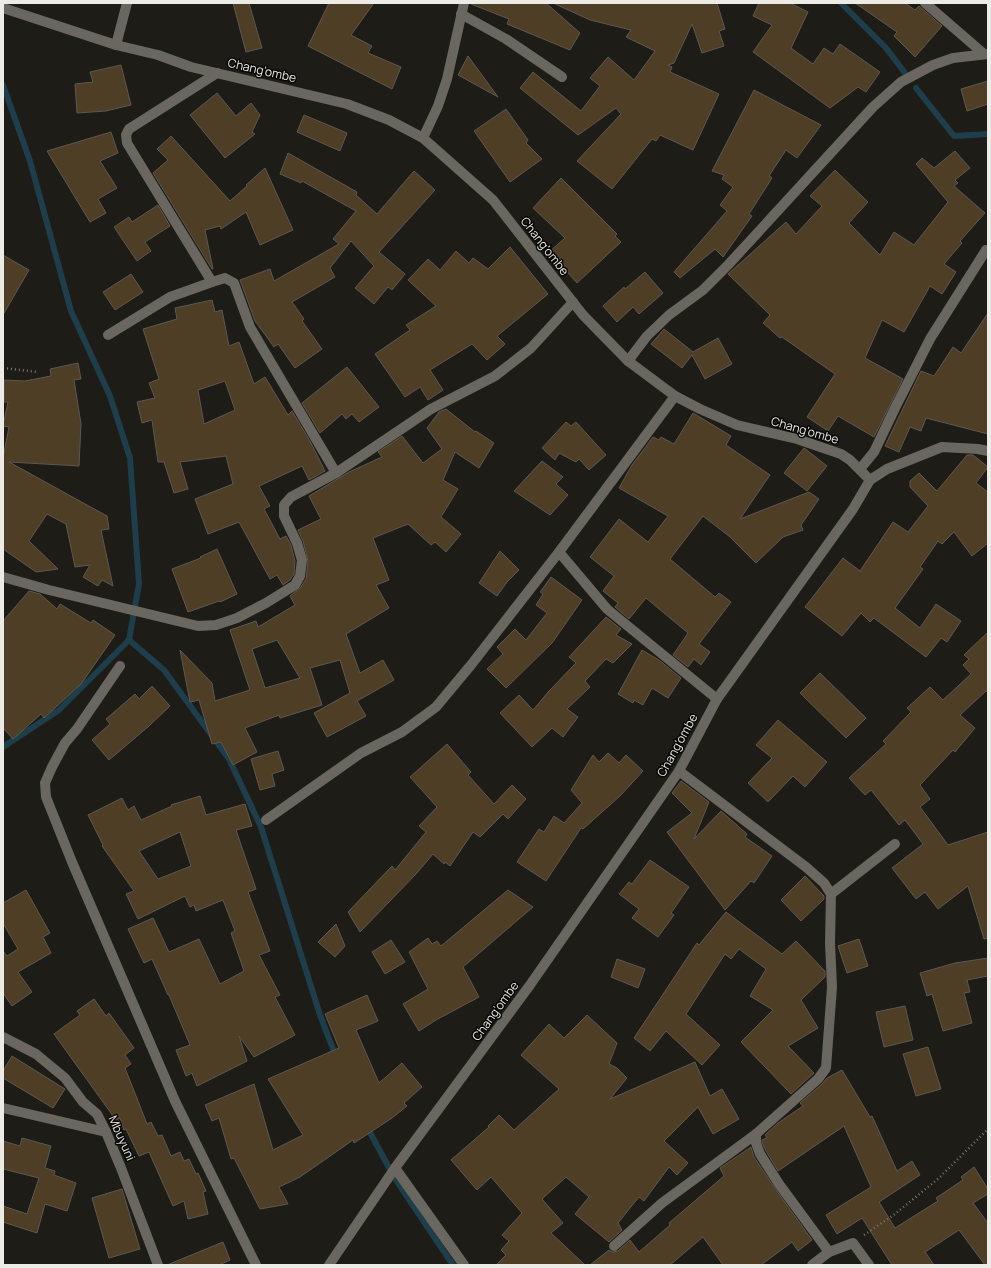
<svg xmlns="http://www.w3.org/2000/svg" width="991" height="1268" font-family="Manrope,sans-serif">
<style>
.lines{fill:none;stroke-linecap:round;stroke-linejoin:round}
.stream{stroke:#1e3e4c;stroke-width:6}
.building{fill:#4e3e25;stroke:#5d5852;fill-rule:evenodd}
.path{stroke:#787771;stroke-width:2.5;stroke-dasharray:1 3;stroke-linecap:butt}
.minor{stroke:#69675f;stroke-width:10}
.labels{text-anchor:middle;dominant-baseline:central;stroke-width:3;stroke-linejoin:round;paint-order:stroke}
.street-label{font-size:12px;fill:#ecebe6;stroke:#070705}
</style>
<rect width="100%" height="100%" fill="#1e1c16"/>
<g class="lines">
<g class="stream">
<polyline points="841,3 886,48 905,73"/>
<polyline points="3,85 30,161 71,311 110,396 130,458 139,584 129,640 59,710 3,747"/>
<polyline points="916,88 954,136 988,134"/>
<polyline points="129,640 164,670 229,759 261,827 320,1015 336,1057"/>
<polyline points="366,1125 394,1177 453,1265"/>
</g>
</g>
<g class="building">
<polygon points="233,3 249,3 262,48 246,52"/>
<polygon points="329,3 374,3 351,35 372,46 368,53 401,67 392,89 308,46"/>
<polygon points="471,3 546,3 580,33 570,50 507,24 509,19 471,4"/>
<polygon points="553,3 717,3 725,29 719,31 724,46 702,53 692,24 674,63 668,65 672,67 670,72 719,94 693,150 660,135 656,141 652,139 612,189 577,161 621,114 616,108 578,135 520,88 533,72 581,111 600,86 590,78 608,57 634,80 655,51 626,37 631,30 590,20"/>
<polygon points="759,3 790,3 808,12 791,48 813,64 824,48 833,54 840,44 880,72 866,92 858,87 830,108 753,52 772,25 753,16"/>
<polygon points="855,3 905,3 915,10 919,6 942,26 915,57 894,36 897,32"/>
<polygon points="468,56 498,97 458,75"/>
<polygon points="121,65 131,105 106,111 77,113 75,84 93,82 90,72"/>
<polygon points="988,81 988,104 967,111 961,89"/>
<polygon points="754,90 821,125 797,158 786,150 769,176 772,178 749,214 752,216 723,257 715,249 680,278 674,272 727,211 720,205 733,187 722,179 724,175 712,171"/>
<polygon points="217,93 236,116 251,103 260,115 252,132 255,134 225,158 190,115"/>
<polygon points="506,109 528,140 526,143 542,159 510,182 474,131"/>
<polygon points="304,115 347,133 340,151 297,132"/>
<polygon points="111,132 118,153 100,161 117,188 98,199 106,213 90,222 47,151"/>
<polygon points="171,136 230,201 247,186 246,185 265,168 293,230 260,245 246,212 221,229 220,226 205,230 213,269 212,269 153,173 168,160 157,149"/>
<polygon points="955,151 970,168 955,180 958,183 954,186 985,213 960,241 962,243 944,264 956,272 942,294 930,286 904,332 882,320 865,358 903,379 874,437 838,416 828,431 807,417 835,374 782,337 780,338 763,323 770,315 728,274 786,222 796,234 822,206 810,196 835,170 868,202 849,223 880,255 894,232 914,245 948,202 916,164 922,158 934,168"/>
<polygon points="288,153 357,192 356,195 377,214 414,171 435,190 379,252 405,274 392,290 388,287 374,304 355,288 374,266 351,241 330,268 335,277 292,302 304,319 302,321 322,349 295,368 278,344 274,347 255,321 240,280 270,269 274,281 339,244 333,239 356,211 302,181 301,183 280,174"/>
<polygon points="561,178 617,234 615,236 621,242 577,283 549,252 565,238 533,208"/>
<polygon points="158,205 170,226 145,242 151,251 137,261 114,227 129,217 132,222"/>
<polygon points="510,247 548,294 497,336 505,344 487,360 472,344 430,370 443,390 428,400 420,387 405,397 375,354 410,330 406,325 436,306 408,280 428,259 440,270 456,251 469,263 473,258 488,269"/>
<polygon points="3,255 29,270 3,315"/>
<polygon points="645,272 663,293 639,314 633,307 617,322 603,306 624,287 625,289"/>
<polygon points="131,274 143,292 115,310 103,292"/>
<path d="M212,300L215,312L222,310L229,346L239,342L254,384L265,377L288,415L292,411L310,441L325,471L309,480L302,466L259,486L270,506L264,509L280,539L286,536L291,545L295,561L294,574L290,580L283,585L277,575L270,579L239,522L208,534L195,499L233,484L226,456L180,462L188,489L174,493L164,462H158L152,420L142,423L137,402L155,398L149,383L159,379L143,329L177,319L175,308ZM225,381L235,410L204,424L198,390Z"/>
<polygon points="988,313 988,434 926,418 921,431 910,427 899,452 885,446 921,371 934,376 953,347 961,353"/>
<polygon points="664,329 693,352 718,338 732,364 705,379 692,355 682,368 651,344"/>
<polygon points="78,363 81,379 74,380 81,424 79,466 9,462 107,516 109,529 101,530 113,586 102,580 98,586 83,577 90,565 75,567 66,524 47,514 29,541 58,569 36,572 3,549 3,458 9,427 3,426 8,402 4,402 4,380 25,381 51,376 50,369"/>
<polygon points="347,367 379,407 359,422 352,414 346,419 342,414 320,433 302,403"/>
<path d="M446,409L475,432L476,431L494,443L479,468L455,452L443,480L458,489L441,517L461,534L446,552L435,542L431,545L408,524L373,538L389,580L376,585L389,608L346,634L360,673L383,660L394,680L357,701L366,716L327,737L314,713L350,693L340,660L310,668L322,705L280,718L279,715L245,728L257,752L233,765L221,742L212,744L199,700L190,702L180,650L212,683L215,701L250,690L230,630L256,621L258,627L295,605L290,596L300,588L306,579L308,561L303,541L298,530L321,519L309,496L349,472L382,457L378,452L402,436L423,463L442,449L427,428L439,412ZM277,640L300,678L265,688L252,649Z"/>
<polygon points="693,413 731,436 726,445 770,475 740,519 809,492 819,499 801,525 803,530 783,537 756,563 730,537 703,516 670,559 715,597 719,593 731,602 699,644 710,652 701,665 694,659 688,667 673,655 688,633 646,598 629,619 615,607 618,603 603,591 614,576 590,557 619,519 648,542 668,516 619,488 632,465 653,437 659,440 661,437 674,444"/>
<polygon points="566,422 571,426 576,422 606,455 589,470 579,459 576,462 559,453 555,460 542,448"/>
<polygon points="804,448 827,466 807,491 784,473"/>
<polygon points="967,455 973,455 988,467 976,483 988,492 988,543 972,556 954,532 942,544 938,541 920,567 923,569 895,608 920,628 936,604 961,621 947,642 941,638 926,657 874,618 870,622 861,613 842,636 805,607 843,558 860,571 893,522 908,532 928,506 910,487 910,481 919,473 937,491"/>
<polygon points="542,461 563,477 556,484 568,495 550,515 514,491"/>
<polygon points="217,549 237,594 220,602 219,601 188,612 172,569 201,558 200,557"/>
<polygon points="500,551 519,570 507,582 497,596 479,583"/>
<polygon points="551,577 582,600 552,643 506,688 487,669 503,654 497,647 515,629 526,640 547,613 536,605 543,594 540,592"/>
<polygon points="29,591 40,594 57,609 60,604 91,623 93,620 115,635 81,684 44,718 41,714 13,739 3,728 3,621"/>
<polygon points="606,617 621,629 616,635 632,644 613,663 606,659 585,681 590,687 567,709 578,717 563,737 552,728 532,747 500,713 519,695 533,710 549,691 576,663 569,657"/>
<polygon points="988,632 988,693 986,691 960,715 975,728 955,752 953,750 920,785 930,799 920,807 948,845 988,832 988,938 984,939 968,886 938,909 925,892 916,899 892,868 923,844 905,820 899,825 871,790 865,795 849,778 886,744 883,741 911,712 907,708 930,687 943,700 971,674 963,665 969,659 964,655"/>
<polygon points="642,650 659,660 681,678 668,698 652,688 643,705 634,700 633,703 618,694"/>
<polygon points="820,673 866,718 846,738 800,693"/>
<polygon points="152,686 170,706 149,726 109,760 92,740 110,724 106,719 135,694 139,699"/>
<polygon points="778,720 827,762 805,787 793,776 768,802 748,783 772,758 756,745"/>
<polygon points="447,744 471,772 468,775 494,804 512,785 526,799 508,819 503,814 480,837 473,832 450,866 445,862 444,864 433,854 417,873 360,932 348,912 392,866 395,870 426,832 419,826 437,807 410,777"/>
<polygon points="278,751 284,770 272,774 275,786 260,790 251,759"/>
<polygon points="608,753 619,763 626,755 643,771 620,796 583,829 581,828 546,881 517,862 539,829 544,832 554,816 564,823 582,803 571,790 593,755 599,762"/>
<polygon points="681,781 709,802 694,839 721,811 747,834 745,837 772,856 754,883 751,881 725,910 667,832 692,813 672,793"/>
<path d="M200,796L206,815L245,804L252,826L236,830L256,889L248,892L270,951L259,955L280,995L275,997L295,1035L254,1057L239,1036L247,1061L197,1086L192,1073L186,1076L176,1050L190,1045L169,995H168L152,959L144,963L128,929L153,918L169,952L199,939L220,984L244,971L231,933L235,931L223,900L196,911L194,905L190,907L185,896L138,919L126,894L134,891L102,846L103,845L88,815L122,798L128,810L134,806L141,820L172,806L171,805ZM180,832L191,866L158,879L139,851Z"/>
<polygon points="650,860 689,887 671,913 674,915 658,937 632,918 639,909 619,894 629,882 632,884"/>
<polygon points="805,876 824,896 824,899 801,921 781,900"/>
<polygon points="26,890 50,933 43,937 51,953 18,972 32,992 12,1006 3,993 3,951 7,956 18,949 3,923 3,903"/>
<polygon points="508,890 533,907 463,967 479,997 436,1020 419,1031 403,1004 428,989 409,952 428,938 432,944 437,941 441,946"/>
<polygon points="726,912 782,954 796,941 825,971 825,977 801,1000 818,1028 788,1046 814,1073 791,1094 741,1042 773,1010 750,996 766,969 739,949 731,959 725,954 686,1014 720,1045 702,1065 666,1031 650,1051 634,1038 697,943 699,945"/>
<polygon points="336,924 345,946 335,957 318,942"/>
<polygon points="859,939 868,966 847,973 838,946"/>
<polygon points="391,940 405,962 385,974 372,952"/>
<polygon points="988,958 988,976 967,980 970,992 964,993 972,1023 943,1031 932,994 927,996 920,973 955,963"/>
<polygon points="617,959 645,969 638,988 611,977"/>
<polygon points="367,995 378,1021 356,1030 379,1083 402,1063 422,1087 404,1103 407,1106 392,1118 354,1143 353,1140 300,1177 279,1187 288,1204 260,1209 234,1158 231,1159 219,1118 212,1121 205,1105 254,1084 273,1150 303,1135 268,1079 339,1048 325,1014"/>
<polygon points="94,999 106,1016 109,1013 134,1048 125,1055 131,1064 125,1068 147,1124 151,1122 158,1136 162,1135 171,1156 180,1152 184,1161 189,1159 196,1174 198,1173 206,1191 203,1192 208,1214 188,1219 184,1201 173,1206 149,1152 139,1156 126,1129 124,1130 120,1118 116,1120 54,1034 80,1015 77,1011"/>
<polygon points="905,1006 913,1040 884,1047 876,1012"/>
<polygon points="587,1015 617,1043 609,1064 617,1068 627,1078 610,1099 695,1062 710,1096 722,1089 739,1119 713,1134 698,1107 664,1141 688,1163 677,1175 669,1167 644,1201 639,1197 618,1223 622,1230 609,1242 575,1214 589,1197 566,1177 542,1199 563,1223 551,1233 585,1265 496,1265 506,1255 501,1250 509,1241 502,1235 522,1213 491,1177 477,1190 451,1160 489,1127 488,1126 499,1115 514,1130 559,1089 521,1055 549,1024 564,1038"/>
<polygon points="928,1047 941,1089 916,1096 903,1054"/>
<polygon points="12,1056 65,1089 53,1108 3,1078 3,1071"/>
<polygon points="842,1070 870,1117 872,1116 897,1171 912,1161 920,1175 879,1202 895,1228 938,1201 936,1198 963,1180 961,1177 974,1167 988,1189 988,1194 973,1203 988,1223 988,1265 985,1265 959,1230 925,1252 934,1265 892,1265 862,1218 837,1234 826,1215 871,1187 844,1126 778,1171 766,1151 762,1142 762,1140 767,1138 765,1135 778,1123 803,1106 800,1103 822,1084 827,1078"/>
<polygon points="22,1138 51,1146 45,1168 55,1171 54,1175 76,1183 67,1211 45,1204 37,1233 3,1222 3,1206 27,1214 39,1178 3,1169 3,1141 20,1146"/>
<polygon points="751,1147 754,1157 774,1187 812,1240 798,1251 792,1242 761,1265 723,1265 703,1237 670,1265 590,1265 609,1250 612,1252 618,1251 630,1240 639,1252 670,1225 669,1223 724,1176 720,1168"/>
<polygon points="122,1189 140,1249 109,1258 92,1198"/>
<polygon points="223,1242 230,1260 219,1265 167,1265"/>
</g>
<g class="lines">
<g class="path">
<polyline points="3,368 38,372"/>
<polyline points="864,1235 895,1214 939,1178 988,1129"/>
</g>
<g class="minor">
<polyline points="925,3 984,54"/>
<polyline points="3,8 116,45 158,55 191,67 347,104 389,120 423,138 493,200 583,315 628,361 675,396 700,409 737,425 797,439 841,454 850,460 870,480 853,509 717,699 679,771 530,985 395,1168 329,1265"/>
<polyline points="461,14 506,39 562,77"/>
<polyline points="116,45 127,3"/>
<polyline points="423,138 438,106 447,79 464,3"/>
<polyline points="212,282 127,143 126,135 129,129 217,73"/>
<polyline points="108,335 170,297 212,282 225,278 234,283 250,327 336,473"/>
<polyline points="628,361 647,336 669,315 703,290 728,265 873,107 901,82 933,65 953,58 988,54"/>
<polyline points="860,469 874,452 895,408 930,339 986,250"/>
<polyline points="870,480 887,469 942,447 978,449 988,451"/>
<polyline points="559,552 607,609 717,699"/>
<polyline points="3,577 49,590 198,626 216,625 237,618 266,603 295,585 300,576 302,560 297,543 284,516 284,505 291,497 336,473 431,409 495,376 531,348 573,302"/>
<polyline points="120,666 77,729 65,743 52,767 45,783 46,797 72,862 175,1101 256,1265"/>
<polyline points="679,771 806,867 824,883 831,894 830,943 832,987 826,1068 818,1079 756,1134 756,1143 760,1154 779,1184 829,1252 853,1243 869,1265"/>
<polyline points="266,820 361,753 402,732 436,707 471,665 559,552 675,396"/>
<polyline points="831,894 895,844"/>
<polyline points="3,1037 36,1054 65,1078 83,1102 97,1114 106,1132 121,1168 158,1265"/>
<polyline points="3,1108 106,1132"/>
<polyline points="395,1168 464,1265"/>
<polyline points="614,1246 662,1203 756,1134"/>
<polyline points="812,1265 829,1252"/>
</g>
</g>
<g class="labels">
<g class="street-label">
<text transform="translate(262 70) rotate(13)">Chang'ombe</text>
<text transform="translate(545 246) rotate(52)">Chang'ombe</text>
<text transform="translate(805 430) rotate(16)">Chang'ombe</text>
<text transform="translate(677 745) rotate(-61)">Chang'ombe</text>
<text transform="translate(495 1011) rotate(-54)">Chang'ombe</text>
<text transform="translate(122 1138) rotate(66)">Mbuyuni</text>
</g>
</g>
<rect width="991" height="1268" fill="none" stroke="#ecebe6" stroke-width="8"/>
</svg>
